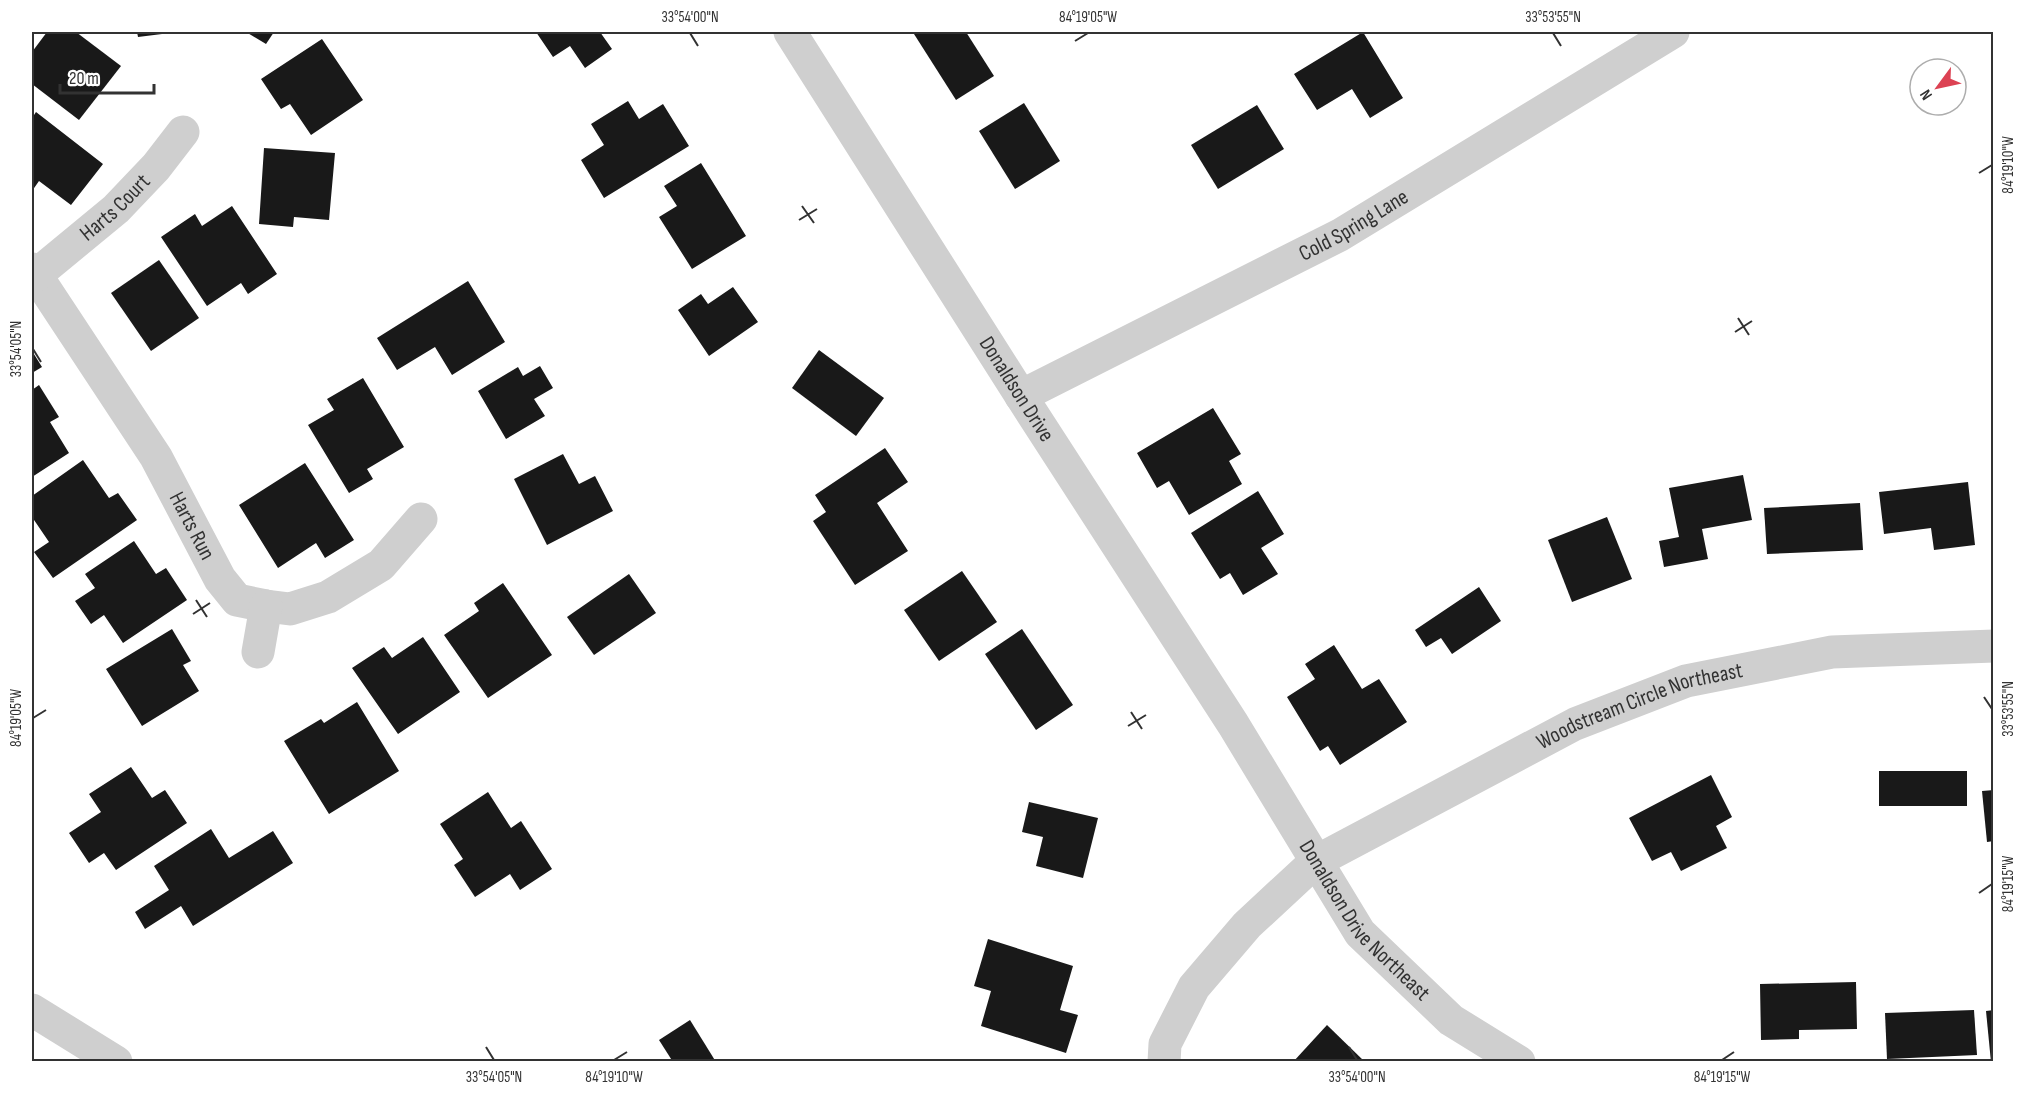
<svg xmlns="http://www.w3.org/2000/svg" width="2025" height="1093" font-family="'Sofia Sans Condensed',sans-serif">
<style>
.building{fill:#191919}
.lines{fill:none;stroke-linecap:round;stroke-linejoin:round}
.minor{stroke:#cfcfcf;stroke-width:33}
.ticks{fill:none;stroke:#323232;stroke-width:2}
.labels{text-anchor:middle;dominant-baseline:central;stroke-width:6;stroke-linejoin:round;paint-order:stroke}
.street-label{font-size:22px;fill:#323232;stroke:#fff}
.neatline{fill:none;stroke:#323232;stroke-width:2}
.ticks-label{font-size:15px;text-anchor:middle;fill:#323232}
</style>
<rect width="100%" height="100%" fill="#fff"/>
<g class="building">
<polygon points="47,32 76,32 121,66 79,120 32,84 32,52"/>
<polygon points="137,32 170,32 170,33 138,37"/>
<polygon points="246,32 274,32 266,44"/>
<polygon points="536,32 600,32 612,49 585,68 570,46 553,57"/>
<polygon points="918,32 966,32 994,76 956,100 914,34"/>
<polygon points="1363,32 1403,98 1370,118 1352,89 1317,110 1294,74"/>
<polygon points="322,39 363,100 311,135 290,104 281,109 261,79"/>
<polygon points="628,101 639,119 663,104 689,146 604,198 581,160 604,145 591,124"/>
<polygon points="1024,103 1060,161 1015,189 979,131"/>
<polygon points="1257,105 1284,149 1218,189 1191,145"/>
<polygon points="36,112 103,164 71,205 39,181 32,191 32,118"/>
<polygon points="264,148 335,153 329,220 294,217 293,227 259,224"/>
<polygon points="701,163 746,236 692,269 659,217 677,206 664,186"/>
<polygon points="232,206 277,274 248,294 241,283 207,306 161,237 195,214 202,226"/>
<polygon points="159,260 199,318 151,351 111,293"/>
<polygon points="468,281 505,342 452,375 435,347 397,370 377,338"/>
<polygon points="733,287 758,322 709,356 678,310 701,294 708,304"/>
<polygon points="819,350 884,398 856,436 792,388"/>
<polygon points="32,351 42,367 32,373"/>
<polygon points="540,366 553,388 534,399 545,416 506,439 478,391 518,367 523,376"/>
<polygon points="363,378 404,447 367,469 373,479 349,493 308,425 334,410 327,399"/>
<polygon points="39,385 59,417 50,422 69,453 32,477 32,390"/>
<polygon points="1213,408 1241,454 1229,461 1242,484 1189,515 1169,481 1157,488 1137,453"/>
<polygon points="885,448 908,482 877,503 908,551 855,585 813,521 826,512 815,495"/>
<polygon points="563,454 579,484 595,476 613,511 547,545 514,479"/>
<polygon points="83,460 109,498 118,493 137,520 53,578 34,552 49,542 32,517 32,496"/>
<polygon points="305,463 354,540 325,558 316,543 278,568 239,505"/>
<polygon points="1743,475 1752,520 1702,529 1708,559 1664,567 1659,541 1679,537 1669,488"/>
<polygon points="1968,482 1975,545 1934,550 1931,528 1884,534 1879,492"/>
<polygon points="1258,491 1284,534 1261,548 1278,574 1243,595 1230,573 1220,579 1191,533"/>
<polygon points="1860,503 1863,550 1767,554 1764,508"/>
<polygon points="1607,517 1632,579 1572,602 1548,540"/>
<polygon points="134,541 156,574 166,568 187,600 123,643 104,615 91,624 75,601 95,588 85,574"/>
<polygon points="962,571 997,622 939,661 904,610"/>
<polygon points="629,574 656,613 594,655 567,617"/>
<polygon points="503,583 552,655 488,698 444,635 479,611 474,603"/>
<polygon points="1479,587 1501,621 1452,654 1441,638 1426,647 1415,630"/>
<polygon points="172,629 191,661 183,665 199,691 142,726 106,669"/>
<polygon points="1022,629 1073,705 1036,730 985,654"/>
<polygon points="423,637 460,692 398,734 352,668 384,647 392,658"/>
<polygon points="1334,645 1362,689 1379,679 1407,722 1340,765 1328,746 1320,751 1287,697 1315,679 1305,664"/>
<polygon points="357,702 399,771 329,814 284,741 321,719 324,723"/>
<polygon points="131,767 152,798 165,790 187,823 116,870 104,853 89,863 69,833 101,812 89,794"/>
<rect x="1879" y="771" width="88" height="35"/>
<polygon points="1711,775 1732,817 1716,826 1727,848 1681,871 1671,852 1652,861 1629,818"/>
<polygon points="1994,790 1994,841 1987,842 1982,791"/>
<polygon points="488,792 511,828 521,821 552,869 520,890 510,874 475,897 454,865 463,859 440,824"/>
<polygon points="1029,802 1098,818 1083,878 1036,866 1043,837 1022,832"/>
<polygon points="211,829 229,858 273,831 293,863 193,926 181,906 145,929 135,912 169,890 154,866"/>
<polygon points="988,939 1073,966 1060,1010 1078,1015 1066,1053 981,1026 991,991 974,986"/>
<polygon points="1856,982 1857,1029 1799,1030 1799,1039 1761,1040 1760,984"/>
<polygon points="1974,1010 1977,1055 1887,1059 1885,1013"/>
<polygon points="1994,1010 1994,1062 1991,1062 1986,1011"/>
<polygon points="690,1020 716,1062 673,1062 659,1040"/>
<polygon points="1327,1025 1365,1062 1293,1062"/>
</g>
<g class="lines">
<g class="minor">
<path id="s1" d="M790,32L1021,396L1233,724L1360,933L1451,1020L1519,1062"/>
<path id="s2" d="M32,269L156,457L220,579L237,600L266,606L290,609L328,597L381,565L421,519"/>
<path id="s3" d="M36,275L116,209L156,167L183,132"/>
<path id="s4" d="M1021,396L1340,235L1673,32"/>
<polyline points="258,652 266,606"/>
<polyline points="32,1010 116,1062"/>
<path id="s5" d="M1164,1062L1165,1044L1194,987L1247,925L1315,862L1575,724L1686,681L1832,652L1994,646"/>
</g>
</g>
<path class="ticks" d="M690,33L698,46M1553,33L1561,46M1075,41L1088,33M1979,173L1992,165M802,206L814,223M799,220L817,209M1738,318L1749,335M1735,332L1752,321M33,349L41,362M196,600L207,617M193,614L210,603M1984,697L1992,709M1131,712L1142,729M33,718L46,710M1128,726L1146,715M1979,893L1992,884M486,1047L494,1060M1349,1047L1357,1060M614,1060L627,1052M1722,1060L1734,1052"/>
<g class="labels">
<g class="street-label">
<text stroke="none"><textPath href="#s3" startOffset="104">Harts Court</textPath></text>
<text stroke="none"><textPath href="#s4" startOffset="374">Cold Spring Lane</textPath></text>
<text stroke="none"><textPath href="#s1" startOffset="423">Donaldson Drive</textPath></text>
<text stroke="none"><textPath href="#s2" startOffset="303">Harts Run</textPath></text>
<text stroke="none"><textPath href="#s5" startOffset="618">Woodstream Circle Northeast</textPath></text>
<text stroke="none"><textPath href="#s1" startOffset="1059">Donaldson Drive Northeast</textPath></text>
</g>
</g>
<rect width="2025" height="1093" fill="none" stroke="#ffffff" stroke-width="66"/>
<g transform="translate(1938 87) rotate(237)"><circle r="28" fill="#ffffff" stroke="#adadad" stroke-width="1.5"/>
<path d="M0-4.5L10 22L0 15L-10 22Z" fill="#dc4253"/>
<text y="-9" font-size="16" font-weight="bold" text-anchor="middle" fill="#323232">N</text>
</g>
<path d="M60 84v9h94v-9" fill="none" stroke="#323232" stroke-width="3"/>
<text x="69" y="84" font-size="18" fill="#323232" stroke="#ffffff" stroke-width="4.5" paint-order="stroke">20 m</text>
<rect x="33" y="33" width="1959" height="1027" class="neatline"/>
<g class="ticks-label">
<text x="690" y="22">33°54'00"N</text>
<text x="1088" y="22">84°19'05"W</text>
<text x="1553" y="22">33°53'55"N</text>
<text transform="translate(2008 165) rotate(-90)" y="5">84°19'10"W</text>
<text transform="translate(16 349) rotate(-90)" y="5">33°54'05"N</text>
<text transform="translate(2008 709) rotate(-90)" y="5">33°53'55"N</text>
<text transform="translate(16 718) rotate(-90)" y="5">84°19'05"W</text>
<text transform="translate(2008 884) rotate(-90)" y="5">84°19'15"W</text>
<text x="494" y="1082">33°54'05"N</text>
<text x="614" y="1082">84°19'10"W</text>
<text x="1357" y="1082">33°54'00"N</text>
<text x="1722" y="1082">84°19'15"W</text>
</g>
</svg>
